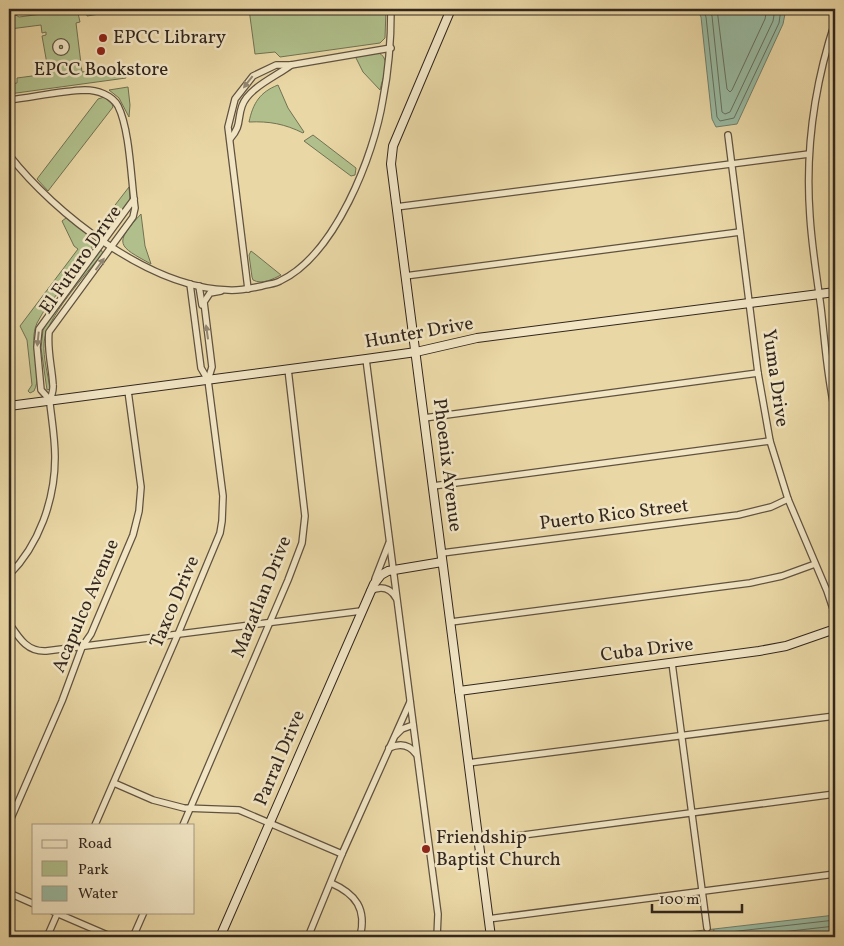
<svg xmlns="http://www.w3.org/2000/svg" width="844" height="946" font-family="Vollkorn,serif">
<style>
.green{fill:#b0bf8b;stroke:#717254}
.water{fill:#99baa2;stroke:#707f6d}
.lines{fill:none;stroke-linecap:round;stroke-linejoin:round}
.shore{stroke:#667060;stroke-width:1}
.street-casing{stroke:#605240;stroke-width:8}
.secondary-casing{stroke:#32261e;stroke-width:10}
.street{stroke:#f1e5c4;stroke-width:5.5}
.secondary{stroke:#f1e5c4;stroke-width:8}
.oneway{fill:#928671}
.poi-dot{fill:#8f2418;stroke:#f1e5c4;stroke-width:2}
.labels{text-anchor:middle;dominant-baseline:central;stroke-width:5;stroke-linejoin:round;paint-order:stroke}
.poi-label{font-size:19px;fill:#32261e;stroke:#f1e5c4;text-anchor:start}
.street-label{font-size:19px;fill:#32261e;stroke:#f1e5c4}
</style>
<rect width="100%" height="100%" fill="#e9d7a5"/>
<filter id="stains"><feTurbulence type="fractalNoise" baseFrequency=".004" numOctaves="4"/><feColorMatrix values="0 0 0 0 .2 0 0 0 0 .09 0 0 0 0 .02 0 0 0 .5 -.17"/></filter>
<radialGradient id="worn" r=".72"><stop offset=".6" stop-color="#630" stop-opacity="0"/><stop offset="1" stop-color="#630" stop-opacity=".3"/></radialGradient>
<g class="green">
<polygon points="55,9 106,9 106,13 87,16 86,11 78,13 80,22 76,23 82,72 124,66 126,78 9,94 9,84 17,83 17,78 47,74 48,67 51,66 50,63 47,64 42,36 46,35 46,32 42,33 41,25 10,29 9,15 14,14 19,17 42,14 49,10"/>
<polygon points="249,9 261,9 262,12 270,11 270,9 386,9 385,38 380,43 280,57 275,52 255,54"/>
<path d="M379,53C392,60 382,79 380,90L363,72L356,58L357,56Z"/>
<path d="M278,85L288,108L304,132L303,133C285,124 269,121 249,122C253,103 260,92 278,85Z"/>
<polygon points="128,87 130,105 129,117 119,98 109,90"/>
<polygon points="104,97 112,104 113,107 48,191 37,179 98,99"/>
<polygon points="313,135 356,168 355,175 351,176 304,141"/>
<polygon points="129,187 130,200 107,229 102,231 95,231"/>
<path d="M141,214L145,246L151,264C118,246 113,244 141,214Z"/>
<path d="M66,218C76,226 92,234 92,248C79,275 50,296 37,323C27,346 44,371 34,391L30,393L28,391L32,385L27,340L20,326L78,249L74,246L62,221Z"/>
<path d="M101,250L103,253C87,273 45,319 44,343C43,358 48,374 50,389L47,390L41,348L43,330L53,312Z"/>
<path d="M251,251L255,254L281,275C273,279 262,285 253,280L252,277L249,255Z"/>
<polygon points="714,929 713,937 643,937"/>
</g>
<g class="water">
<polygon points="697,9 786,9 783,24 737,124 716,127 712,119 701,17"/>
<polygon points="835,915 835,937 713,937 714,929"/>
</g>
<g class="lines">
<g class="shore">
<polyline points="703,9 706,17 717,117 720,121 734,118 779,23 781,9"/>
<polyline points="709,9 712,16 722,112 725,114 730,112 773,21 775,9"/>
<polyline points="717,9 727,89 730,92 732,90 765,19 767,9"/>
<polyline points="718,937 721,933 835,920"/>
<polyline points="737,937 835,926"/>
</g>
<defs>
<g id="street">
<polyline points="9,10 22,9"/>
<path d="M835,22C814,86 805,150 810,217C812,248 817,278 821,308C825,342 827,377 835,411"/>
<circle cx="61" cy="47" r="5"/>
<path d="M9,100C34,97 60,91 85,90C97,90 112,95 118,106C130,130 131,180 135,208L133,217L49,332C47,350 52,367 53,385C54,392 50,397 50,404C52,421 55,439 55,457C55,500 39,545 9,575"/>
<polyline points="728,135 758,373 770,441 788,499 827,591 835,615"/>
<path d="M230,139C242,125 237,120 242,106C248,88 277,76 291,65"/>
<path d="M9,155C55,214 150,288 228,290C240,291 251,288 262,286C268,284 275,284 280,281C335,255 374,156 383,99C389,69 391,39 391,9"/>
<polyline points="396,207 809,154"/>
<polyline points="405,276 740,232"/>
<polyline points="190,284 201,368 208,380"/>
<polyline points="199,286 202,305"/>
<polyline points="248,289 228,127 235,99 253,76 276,65 291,65 391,48"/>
<path d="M366,359C389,544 414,729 438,914L437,937"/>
<polyline points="50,400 41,390 37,347 39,329 134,199"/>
<polyline points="424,418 758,373"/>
<polyline points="433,486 770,441"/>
<polyline points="442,553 738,515 771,507 788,499"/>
<polyline points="375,579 389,543"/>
<path d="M370,591C380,586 390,587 396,598"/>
<polyline points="451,622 750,583 782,576 815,564"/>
<path d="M9,623C19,638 27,652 46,651L361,611"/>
<polyline points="672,663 707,928"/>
<polyline points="396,735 402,729 413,725"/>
<path d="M389,748C400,743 409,744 416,754"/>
<polyline points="468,763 835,716"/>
<polyline points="114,783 153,800 184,808 239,810 342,854"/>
<polyline points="9,823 62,701 82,647 91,634 133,535 139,511 141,487 128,391"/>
<polyline points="95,825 178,634 220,533 222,521 223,496 208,380 212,367 204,302 210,293 221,291"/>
<polyline points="183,825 288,580 302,543 305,516 288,369"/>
<polyline points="478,841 835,794"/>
<path d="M331,883C356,894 367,909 360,937"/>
<polyline points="9,893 34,904"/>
<polyline points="54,912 112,937"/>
<polyline points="488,919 835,874"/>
<polyline points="47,937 58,912"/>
<polyline points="133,937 144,912"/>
<polyline points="308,937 342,854 410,702"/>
</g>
<g id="secondary">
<polyline points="451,9 393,146 391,164 491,937"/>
<polyline points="9,406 366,359 416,352 477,338 835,292"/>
<polyline points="459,691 759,651 786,646 835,629"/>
<polyline points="220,937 374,584 381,575 388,571 442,562"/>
</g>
</defs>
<use href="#street" class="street-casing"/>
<use href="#secondary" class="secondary-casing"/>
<use href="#street" class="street"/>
<use href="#secondary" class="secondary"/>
</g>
<defs><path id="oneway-solid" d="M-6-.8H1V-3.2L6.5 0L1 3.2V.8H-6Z" transform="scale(1.25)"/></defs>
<g class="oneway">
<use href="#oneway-solid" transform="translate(248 82) rotate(128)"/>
<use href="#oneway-solid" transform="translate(100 264) rotate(-54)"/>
<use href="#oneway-solid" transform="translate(207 332) rotate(-98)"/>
<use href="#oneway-solid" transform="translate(38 339) rotate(96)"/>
</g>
<g class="poi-dot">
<circle cx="103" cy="38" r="5"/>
<circle cx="101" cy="51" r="5"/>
<circle cx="426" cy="849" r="5"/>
</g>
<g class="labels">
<g class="poi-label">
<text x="113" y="38">EPCC Library</text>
<text x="101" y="70" text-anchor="middle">EPCC Bookstore</text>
<text x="436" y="838">Friendship<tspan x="436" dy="22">Baptist Church</tspan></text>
</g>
<g class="street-label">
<text transform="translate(81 260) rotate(-55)">El Futuro Drive</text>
<text transform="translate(419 333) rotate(-10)">Hunter Drive</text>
<text transform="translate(775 378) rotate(82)">Yuma Drive</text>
<text transform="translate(447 465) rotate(83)">Phoenix Avenue</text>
<text transform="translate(614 515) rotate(-7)">Puerto Rico Street</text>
<text transform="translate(262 597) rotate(-68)">Mazatlan Drive</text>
<text transform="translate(175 602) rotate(-67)">Taxco Drive</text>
<text transform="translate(86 606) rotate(-67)">Acapulco Avenue</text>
<text transform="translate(647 650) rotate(-7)">Cuba Drive</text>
<text transform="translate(280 758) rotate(-67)">Parral Drive</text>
</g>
</g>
<rect width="844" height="946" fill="none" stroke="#e9d7a5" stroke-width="30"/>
<rect x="10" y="10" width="824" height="926" fill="none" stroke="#32261e" stroke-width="2.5"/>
<rect x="15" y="15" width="814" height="916" fill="none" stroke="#32261e"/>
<rect x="32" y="824" width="162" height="90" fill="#f1e5c4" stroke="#a59982"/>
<rect x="42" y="840" width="25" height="8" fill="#f1e5c4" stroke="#a59982"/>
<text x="78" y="848" font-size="15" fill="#32261e">Road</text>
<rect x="42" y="861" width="25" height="15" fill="#b0bf8b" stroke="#a59982"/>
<text x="78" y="874" font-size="15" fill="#32261e">Park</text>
<rect x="42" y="886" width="25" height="15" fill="#99baa2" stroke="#a59982"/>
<text x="78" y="898" font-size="15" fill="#32261e">Water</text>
<path d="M652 904v8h90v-8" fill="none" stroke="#32261e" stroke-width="2.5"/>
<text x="659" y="904" font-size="15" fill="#32261e" stroke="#f1e5c4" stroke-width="4" paint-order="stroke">100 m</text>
<rect width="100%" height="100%" filter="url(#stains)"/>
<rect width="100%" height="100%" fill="url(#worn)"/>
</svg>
